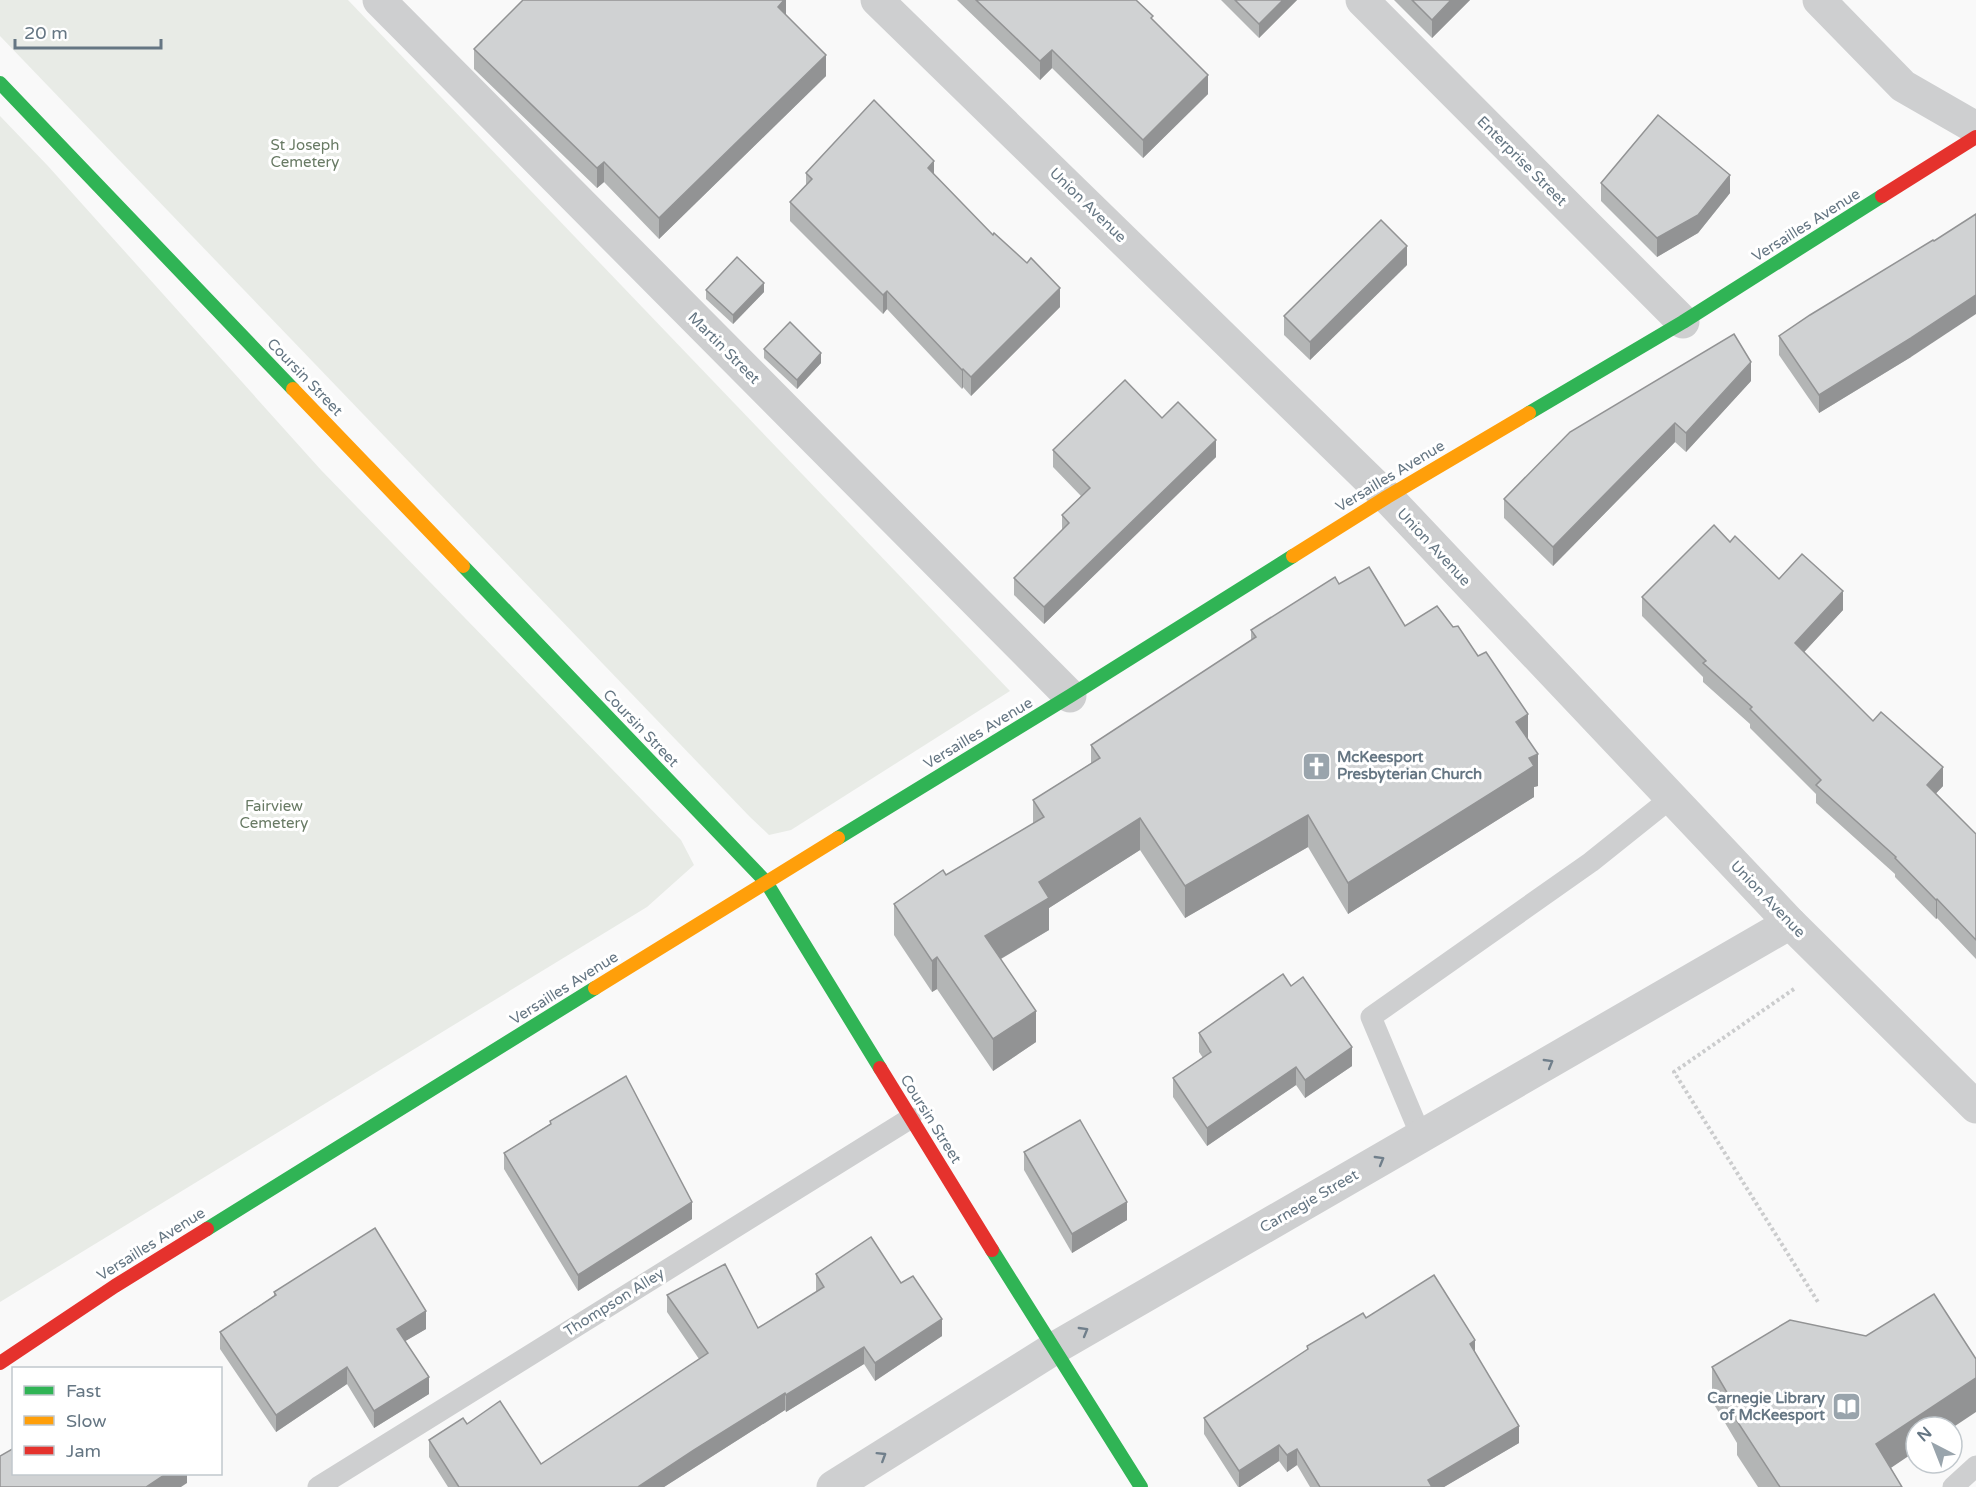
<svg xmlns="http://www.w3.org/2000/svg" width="1976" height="1487" font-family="'Varela Round',sans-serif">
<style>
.green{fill:#e8ebe6}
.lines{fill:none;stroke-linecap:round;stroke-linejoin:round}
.path{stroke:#cbcccd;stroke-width:4;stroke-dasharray:3 3;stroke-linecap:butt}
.lane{stroke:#cecfd0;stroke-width:21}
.street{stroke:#cecfd0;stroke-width:33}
.fast{stroke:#30b455;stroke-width:14}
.slow{stroke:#ff9f0a;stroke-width:14}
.jam{stroke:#e5322d;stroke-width:14}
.wall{fill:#b3b5b5}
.shaded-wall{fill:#929394}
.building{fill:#d0d2d3;stroke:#929394;stroke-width:1.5}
.oneway{stroke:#707f8b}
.labels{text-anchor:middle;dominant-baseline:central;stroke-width:6;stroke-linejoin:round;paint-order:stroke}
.park-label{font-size:15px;fill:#687a64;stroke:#fff}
.street-label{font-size:15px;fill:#657683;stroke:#fff}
.poi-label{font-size:15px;font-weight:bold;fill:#657683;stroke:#fff;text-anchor:start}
</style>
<rect width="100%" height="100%" fill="#f9f9f9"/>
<g class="green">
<polygon points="0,0 348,0 1010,691 791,830 769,835 750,817 0,36"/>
<polygon points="0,116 48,166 321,470 681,840 694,865 647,907 0,1302"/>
</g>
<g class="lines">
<polyline class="path" points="1794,989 1674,1072 1818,1302"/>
<g class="lane">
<polyline points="1421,1136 1371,1017 1591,862 1671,798"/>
<polyline points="318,1487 911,1118"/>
<polyline points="1953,1487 1976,1466"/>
</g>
<g class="street">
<polyline points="379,0 1070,696"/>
<polyline points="877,0 1387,497 1790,923 1976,1107"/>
<polyline points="1362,0 1683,322"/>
<polyline points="1819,0 1903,86 1976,128"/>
<polyline points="833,1487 1053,1349 1790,923"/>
</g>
<g class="fast">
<polyline points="0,83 293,389"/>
<polyline points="1529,413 1683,322 1882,196"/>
<polyline points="463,566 766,882 880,1068"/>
<polyline points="838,838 1070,696 1293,556"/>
<polyline points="207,1229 595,988"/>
<polyline points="992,1250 1141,1487"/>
</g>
<g class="slow">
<polyline points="293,389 463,566"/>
<polyline points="1293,556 1387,497 1529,413"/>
<polyline points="595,988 838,838"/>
</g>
<g class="jam">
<polyline points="1882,196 1976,137"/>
<polyline points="880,1068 992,1250"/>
<polyline points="0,1363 115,1286 207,1229"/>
</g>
</g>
<g class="wall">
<polygon points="786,0 786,15 826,76 659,239 604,182 597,188 474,69 474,49"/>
<polygon points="957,0 1136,0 1153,20 1208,94 1143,158 1052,68 1040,80"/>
<polygon points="1221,0 1297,0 1259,38"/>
<polygon points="1394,0 1470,0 1432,38"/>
<polygon points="806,173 934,175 1060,307 971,396 963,387 962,389 887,309 883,314 790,221 790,202 806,185"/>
<polygon points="1601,183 1730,193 1698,233 1657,257 1601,201"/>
<polygon points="1407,265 1310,360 1284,335 1284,316"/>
<polygon points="706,290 764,292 733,324 706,299"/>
<polygon points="1779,336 1911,357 1819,413 1779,355"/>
<polygon points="764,349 821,363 797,389 764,358"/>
<polygon points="1751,381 1686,452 1675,442 1553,566 1504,518 1504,499"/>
<polygon points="1162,418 1216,457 1044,624 1014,595 1014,578 1062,530 1062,515 1081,496 1053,467 1053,450"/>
<polygon points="1730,542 1779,579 1843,610 1804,652 1873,721 1943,786 1936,793 1976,834 1976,959 1937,918 1936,919 1895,877 1895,874 1816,803 1816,794 1750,728 1750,724 1703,682 1703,677 1642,616 1642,597"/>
<polygon points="1339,584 1405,626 1528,739 1538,786 1534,787 1534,797 1348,914 1308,847 1185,918 1140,850 1049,908 1049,930 1001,959 1036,1042 993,1071 937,989 932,992 894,935 894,904 946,875 1033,824 1033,800 1091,763 1091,745 1251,641 1251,630"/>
<polygon points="1291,986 1352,1066 1305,1098 1296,1085 1207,1146 1173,1097 1173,1078 1203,1058 1199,1052 1199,1033"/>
<polygon points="550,1121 692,1219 578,1291 504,1169 504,1153 550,1124"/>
<polygon points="1024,1152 1127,1220 1072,1253 1024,1170"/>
<polygon points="816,1274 901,1283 942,1336 875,1381 864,1364 786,1412 785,1410 664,1487 448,1487 429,1457 429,1440 467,1424 541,1464 699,1359 667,1312 667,1295 758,1328 816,1292"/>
<polygon points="274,1292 426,1329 405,1341 429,1394 374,1428 347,1384 276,1432 220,1349 220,1332 274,1296"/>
<polygon points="1366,1318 1475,1352 1519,1443 1444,1487 1310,1487 1297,1465 1287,1472 1279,1461 1240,1487 1238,1487 1204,1434 1204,1418 1307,1350 1307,1346"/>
<polygon points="1712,1367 1891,1468 1902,1487 1758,1487 1737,1455 1737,1443 1712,1401"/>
</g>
<g class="shaded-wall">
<polygon points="784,0 786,0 786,19 778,7"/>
<polygon points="1283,0 1297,0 1259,38 1259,24"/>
<polygon points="1451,0 1470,0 1432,38 1432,20"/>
<polygon points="1052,50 1052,68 1040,80 1040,61"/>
<polygon points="826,55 826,76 659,239 659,218"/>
<polygon points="1208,75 1208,94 1143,158 1143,140"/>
<polygon points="934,161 934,180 928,168"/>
<polygon points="604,162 604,182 597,188 597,168"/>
<polygon points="1730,175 1730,193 1698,233 1657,257 1657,238"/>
<polygon points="1407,246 1407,265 1310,360 1310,342"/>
<polygon points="764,283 764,292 733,324 733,315"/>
<polygon points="1060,288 1060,307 971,396 971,377"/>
<polygon points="887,291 887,309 883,314 883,295"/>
<polygon points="1976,295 1976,314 1911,357 1819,413 1819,395"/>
<polygon points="821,353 821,363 797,389 797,380"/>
<polygon points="1751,362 1751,381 1686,452 1686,433"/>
<polygon points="963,369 963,387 962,389 962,370"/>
<polygon points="1675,423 1675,442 1553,566 1553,547"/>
<polygon points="1216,440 1216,457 1044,624 1044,607"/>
<polygon points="1843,591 1843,610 1795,662 1795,643"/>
<polygon points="1528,714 1528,746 1516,722"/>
<polygon points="1538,754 1538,786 1534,787 1534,797 1348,914 1348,883 1529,758"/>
<polygon points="1943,767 1943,786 1927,803 1927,785"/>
<polygon points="1308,815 1308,847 1185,918 1185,886"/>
<polygon points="1140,818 1140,850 1049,908 1049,930 985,968 985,936 1039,882"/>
<polygon points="1937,899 1937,918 1936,919 1936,900"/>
<polygon points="937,957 937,989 932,992 932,961"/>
<polygon points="1036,1011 1036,1042 993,1071 993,1039"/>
<polygon points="1352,1047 1352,1066 1305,1098 1305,1080"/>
<polygon points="1296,1067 1296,1085 1207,1146 1207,1128"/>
<polygon points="692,1202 692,1219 578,1291 578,1275"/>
<polygon points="1127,1202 1127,1220 1072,1253 1072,1234"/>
<polygon points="426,1311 426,1329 397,1346 397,1329"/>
<polygon points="942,1319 942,1336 875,1381 875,1363"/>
<polygon points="1475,1340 1475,1357 1470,1344"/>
<polygon points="864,1347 864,1364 786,1412 786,1395"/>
<polygon points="347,1367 347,1384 276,1432 276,1415"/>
<polygon points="429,1377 429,1394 374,1428 374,1411"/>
<polygon points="1976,1378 1976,1412 1952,1428 1952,1427 1916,1427 1916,1451 1876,1478 1876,1444"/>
<polygon points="785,1393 785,1410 664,1487 638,1487 694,1450"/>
<polygon points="1519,1426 1519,1443 1444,1487 1428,1487 1428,1480"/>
<polygon points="1279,1445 1279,1461 1240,1487 1239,1487 1239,1471"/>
<polygon points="1297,1449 1297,1465 1287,1472 1287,1455"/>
<polygon points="167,1473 187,1473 187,1483 181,1487 146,1487"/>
</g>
<g class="building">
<polygon points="523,0 784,0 778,7 826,55 659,218 604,162 597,168 474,49"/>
<polygon points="976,0 1136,0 1153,16 1151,18 1208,75 1143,140 1052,50 1040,61"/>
<polygon points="1235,0 1283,0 1259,24"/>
<polygon points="1412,0 1451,0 1432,20"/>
<polygon points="874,100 934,161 928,168 993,235 994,233 1027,263 1031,258 1060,288 971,377 963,369 962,370 887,291 883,295 790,202 812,179 806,173"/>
<polygon points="1658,115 1730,175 1698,215 1657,238 1601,183"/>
<polygon points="1976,214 1976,295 1911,338 1819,395 1779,336 1810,315 1933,240 1934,241"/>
<polygon points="1381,220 1407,246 1310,342 1284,316"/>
<polygon points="737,257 764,283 733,315 706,290"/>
<polygon points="790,322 821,353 797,380 764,349"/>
<polygon points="1734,334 1751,362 1686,433 1675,423 1553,547 1504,499 1570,432"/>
<polygon points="1125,380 1162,418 1178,402 1216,440 1044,607 1014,578 1069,523 1062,515 1090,488 1053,450"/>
<polygon points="1714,525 1730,542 1735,536 1779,579 1802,554 1843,591 1795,643 1873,721 1881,712 1943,767 1927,785 1976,834 1976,940 1937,899 1936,900 1895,858 1896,857 1816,785 1821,780 1750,709 1752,707 1703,663 1706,661 1642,597"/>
<polygon points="1369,567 1405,626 1437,606 1453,627 1458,626 1478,656 1486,652 1528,714 1516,722 1538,754 1529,758 1534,766 1348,883 1308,815 1185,886 1140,818 1039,882 1049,898 985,936 1036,1011 993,1039 937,957 932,961 894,904 943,870 946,875 1044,817 1033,800 1100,758 1091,745 1256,637 1251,630 1335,577 1339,584"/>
<polygon points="1283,974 1291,986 1303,977 1352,1047 1305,1080 1296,1067 1207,1128 1173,1078 1211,1052 1199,1033"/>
<polygon points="626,1076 692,1202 578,1275 504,1153 551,1124 550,1121"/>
<polygon points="1080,1120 1127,1202 1072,1234 1024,1152"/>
<polygon points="375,1228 426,1311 397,1329 429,1377 374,1411 347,1367 276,1415 220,1332 276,1295 274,1292"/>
<polygon points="871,1237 901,1283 913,1276 942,1319 875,1363 864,1347 786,1395 785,1393 694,1450 638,1487 459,1487 429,1440 463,1418 467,1424 500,1401 541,1464 708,1353 667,1295 725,1264 758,1328 824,1287 816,1274"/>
<polygon points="1434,1275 1475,1340 1470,1344 1519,1426 1428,1480 1432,1487 1320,1487 1297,1449 1287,1455 1279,1445 1239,1471 1204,1418 1308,1349 1307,1346 1363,1313 1366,1318"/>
<polygon points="1934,1294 1976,1359 1976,1378 1876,1444 1902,1487 1780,1487 1737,1421 1742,1418 1712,1367 1790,1320 1866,1336"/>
<polygon points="14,1448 14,1473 167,1473 146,1487 0,1487 0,1456"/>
</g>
<defs><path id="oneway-chevron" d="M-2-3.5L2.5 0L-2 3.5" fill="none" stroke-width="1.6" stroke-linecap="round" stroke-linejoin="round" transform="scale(1.5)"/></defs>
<g class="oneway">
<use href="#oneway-chevron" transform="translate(1549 1063) rotate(-30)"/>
<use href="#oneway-chevron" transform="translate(1380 1160) rotate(-30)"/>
<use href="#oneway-chevron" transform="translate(1084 1331) rotate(-30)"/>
<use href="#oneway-chevron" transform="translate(882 1456) rotate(-32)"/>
</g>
<defs>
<symbol id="church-square" viewBox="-11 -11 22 22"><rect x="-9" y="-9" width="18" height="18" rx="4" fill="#99a4ac" stroke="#fff"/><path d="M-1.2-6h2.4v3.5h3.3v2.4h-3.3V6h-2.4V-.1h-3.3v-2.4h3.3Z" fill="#fff"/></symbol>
<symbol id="library-square" viewBox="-11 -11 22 22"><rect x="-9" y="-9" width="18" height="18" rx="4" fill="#99a4ac" stroke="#fff"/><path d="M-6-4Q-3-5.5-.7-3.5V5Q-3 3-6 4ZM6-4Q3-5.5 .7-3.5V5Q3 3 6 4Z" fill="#fff"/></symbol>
</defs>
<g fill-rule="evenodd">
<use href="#church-square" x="1300" y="750" width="33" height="33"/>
<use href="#library-square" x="1830" y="1390" width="33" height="33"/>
</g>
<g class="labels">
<g class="park-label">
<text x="305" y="145">St Joseph<tspan x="305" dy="17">Cemetery</tspan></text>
<text x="274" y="806">Fairview<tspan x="274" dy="17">Cemetery</tspan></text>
</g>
<g class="street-label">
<text transform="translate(1522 161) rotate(45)">Enterprise Street</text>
<text transform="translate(1088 205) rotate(44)">Union Avenue</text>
<text transform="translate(1806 225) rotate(-32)">Versailles Avenue</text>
<text transform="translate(724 348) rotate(45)">Martin Street</text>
<text transform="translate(305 377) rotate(46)">Coursin Street</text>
<text transform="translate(1390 476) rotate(-31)">Versailles Avenue</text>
<text transform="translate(1434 547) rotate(47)">Union Avenue</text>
<text transform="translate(641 728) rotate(46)">Coursin Street</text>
<text transform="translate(978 733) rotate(-31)">Versailles Avenue</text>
<text transform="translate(1768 899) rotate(46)">Union Avenue</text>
<text transform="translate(564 988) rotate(-32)">Versailles Avenue</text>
<text transform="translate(931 1119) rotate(58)">Coursin Street</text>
<text transform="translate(1309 1201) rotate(-30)">Carnegie Street</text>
<text transform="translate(151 1244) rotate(-32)">Versailles Avenue</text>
<text transform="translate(614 1302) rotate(-32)">Thompson Alley</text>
</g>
<g class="poi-label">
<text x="1337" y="757">McKeesport<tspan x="1337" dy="17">Presbyterian Church</tspan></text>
<text x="1825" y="1398" text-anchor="end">Carnegie Library<tspan x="1825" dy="17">of McKeesport</tspan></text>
</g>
</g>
<rect x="12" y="1367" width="210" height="108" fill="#ffffff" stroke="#c1c8cd" stroke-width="1.5"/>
<rect x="24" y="1386" width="30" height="9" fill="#30b455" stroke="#c1c8cd" stroke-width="1.5"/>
<text x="66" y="1397" font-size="18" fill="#657683">Fast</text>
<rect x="24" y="1416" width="30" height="9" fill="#ff9f0a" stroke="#c1c8cd" stroke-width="1.5"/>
<text x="66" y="1427" font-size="18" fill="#657683">Slow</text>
<rect x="24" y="1446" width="30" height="9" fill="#e5322d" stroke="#c1c8cd" stroke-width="1.5"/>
<text x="66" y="1457" font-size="18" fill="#657683">Jam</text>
<g transform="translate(1934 1445) rotate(318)"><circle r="28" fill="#ffffff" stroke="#c1c8cd" stroke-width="1.5"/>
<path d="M0-4.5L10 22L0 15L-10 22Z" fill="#99a4ac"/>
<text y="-9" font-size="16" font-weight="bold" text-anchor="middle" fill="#657683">N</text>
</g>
<path d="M15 39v9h146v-9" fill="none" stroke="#657683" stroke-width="3"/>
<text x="24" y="39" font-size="18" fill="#657683" stroke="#ffffff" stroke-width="4.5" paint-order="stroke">20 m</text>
</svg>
